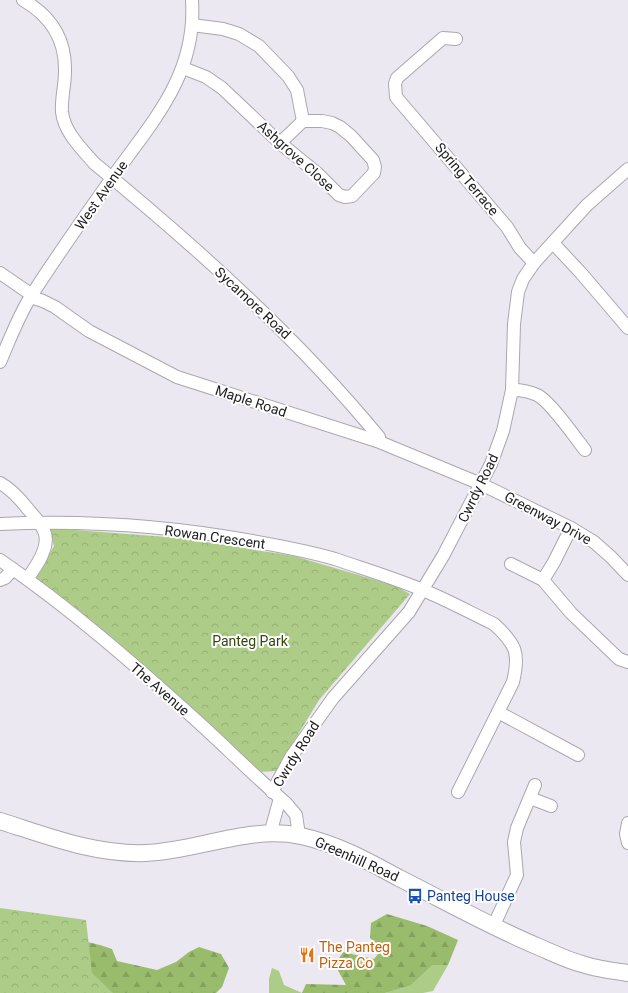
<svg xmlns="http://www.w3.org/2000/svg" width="628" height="993" font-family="Roboto,sans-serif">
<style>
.green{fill:#adcc87}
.forest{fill:url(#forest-firs)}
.park{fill:url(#park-crowns)}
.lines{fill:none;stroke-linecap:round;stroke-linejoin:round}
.street-casing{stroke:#aaa7af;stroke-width:14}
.secondary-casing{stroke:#aaa7af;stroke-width:18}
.street{stroke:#fff;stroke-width:12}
.secondary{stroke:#fff;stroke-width:16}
.labels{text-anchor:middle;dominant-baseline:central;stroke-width:4;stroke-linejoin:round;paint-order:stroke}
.street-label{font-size:14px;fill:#1d1c20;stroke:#fff}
.park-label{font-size:14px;fill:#31470c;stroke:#fff}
.transit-label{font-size:14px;fill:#164399;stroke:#fff;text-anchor:start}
.food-label{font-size:14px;fill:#c56008;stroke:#fff;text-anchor:start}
</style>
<defs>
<pattern id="forest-firs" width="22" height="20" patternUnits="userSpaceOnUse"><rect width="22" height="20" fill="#99bc6c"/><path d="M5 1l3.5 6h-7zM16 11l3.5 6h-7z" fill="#83a15d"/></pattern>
<pattern id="park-crowns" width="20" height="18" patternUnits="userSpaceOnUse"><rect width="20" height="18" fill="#adcc87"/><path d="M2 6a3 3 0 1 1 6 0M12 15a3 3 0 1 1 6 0" fill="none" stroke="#94af74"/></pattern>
</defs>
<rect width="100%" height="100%" fill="#ebe8f1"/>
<g class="green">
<polygon points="433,965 448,965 433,991 423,993 385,993 410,986"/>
<polygon points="272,968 279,971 284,985 302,993 269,993 269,979"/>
</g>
<g class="forest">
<polygon points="387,914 427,926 458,940 448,965 433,965 410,986 385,993 302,993 306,984 346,985 335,965 343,952 374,959 382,949 370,938 371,923"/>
<polygon points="79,940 100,945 112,949 117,961 157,970 176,962 189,952 199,947 221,954 229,968 222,987 216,993 85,993"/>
</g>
<g class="park">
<polygon points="49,528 180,538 294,556 396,586 410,594 319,700 276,771 260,772 100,628 36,578 54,546"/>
<polygon points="0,908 86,920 92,973 113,993 0,993"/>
</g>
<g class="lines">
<defs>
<g id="street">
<path d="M23,0C51,16 66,40 65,72C65,85 61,99 62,112C64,132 82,149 94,163C196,247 295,335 379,437L377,441"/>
<polyline points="456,39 443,38 397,78 395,84 396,97 507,227 520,248 534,263"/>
<polyline points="183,68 206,77 222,88 280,143 318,174 339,195 345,197 352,196 374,173 375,167 373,160 351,136 340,127 332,123 322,121 303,121 297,90 288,76 259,46 239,34 223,29 192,25"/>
<polyline points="280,143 303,121"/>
<polyline points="553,243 581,273 628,328"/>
<polyline points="0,273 32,295"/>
<polyline points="31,297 43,301 55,307 89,331 177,377 377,441 481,484 571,528 594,542 611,557 628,575"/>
<path d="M0,362C10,339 19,314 33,293C58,254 85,216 112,178C152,122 197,75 192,0"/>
<path d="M512,390C521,390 529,391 537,395C549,400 575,437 585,450"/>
<path d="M0,483C11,489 20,499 27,508C33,515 40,522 44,531C51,546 36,567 27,579"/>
<path d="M0,524C84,520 170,526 252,541C280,546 308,551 335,559C367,570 401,580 432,594C453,603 473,614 494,624C516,644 520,653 513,682L458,792"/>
<path d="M0,560C70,608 134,664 197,721C227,748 255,777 286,803L296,815L299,835"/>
<polyline points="511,564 543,580 571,613 619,659 628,662"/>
<polyline points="0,580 5,578 13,569"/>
<polyline points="543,580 554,562 571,528"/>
<polyline points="498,712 578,755"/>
<polyline points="272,792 291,757 333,698 409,612 443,556 491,464 503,431 512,390 514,324 518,292 523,279 534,263 587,205 628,169"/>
<polyline points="530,798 551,806"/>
<polyline points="628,823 626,834 628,843"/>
<polyline points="270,834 280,798"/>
<polyline points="493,927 517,875 514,842 517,828 535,785"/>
</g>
<path id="secondary" d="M0,821C48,836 95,855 146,853C197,851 250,825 301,836C335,843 368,861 399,878C445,901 491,927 539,947C553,953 567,960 582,964C597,969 613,971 628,973"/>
</defs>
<use href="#street" class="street-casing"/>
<use href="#secondary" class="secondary-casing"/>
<use href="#street" class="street"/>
<use href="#secondary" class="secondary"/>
</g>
<defs>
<symbol id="bus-bare" viewBox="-9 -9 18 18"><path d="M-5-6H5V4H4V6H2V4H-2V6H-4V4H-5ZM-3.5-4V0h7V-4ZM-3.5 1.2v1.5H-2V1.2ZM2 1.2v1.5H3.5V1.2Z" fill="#1a4fb4" stroke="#fff" stroke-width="2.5" paint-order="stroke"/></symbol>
<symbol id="restaurant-bare" viewBox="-9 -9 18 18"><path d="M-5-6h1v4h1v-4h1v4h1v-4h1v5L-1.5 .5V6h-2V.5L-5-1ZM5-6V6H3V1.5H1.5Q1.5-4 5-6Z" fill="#e8710a" stroke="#fff" stroke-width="2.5" paint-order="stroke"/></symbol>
</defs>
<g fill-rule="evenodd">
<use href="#bus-bare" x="404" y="885" width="22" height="22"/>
<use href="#restaurant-bare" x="296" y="944" width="22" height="22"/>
</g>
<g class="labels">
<g class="street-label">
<text transform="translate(296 156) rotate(42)">Ashgrove Close</text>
<text transform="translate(467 179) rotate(50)">Spring Terrace</text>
<text transform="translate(101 195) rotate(-55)">West Avenue</text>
<text transform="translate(253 303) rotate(43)">Sycamore Road</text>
<text transform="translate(251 401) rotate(18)">Maple Road</text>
<text transform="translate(478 488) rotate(-64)">Cwrdy Road</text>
<text transform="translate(548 518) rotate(28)">Greenway Drive</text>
<text transform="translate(215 537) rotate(8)">Rowan Crescent</text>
<text transform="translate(160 689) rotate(41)">The Avenue</text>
<text transform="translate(296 754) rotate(-58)">Cwrdy Road</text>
<text transform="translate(357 859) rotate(24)">Greenhill Road</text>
</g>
<g class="park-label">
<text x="250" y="641">Panteg Park</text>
</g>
<g class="transit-label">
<text x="427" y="896">Panteg House</text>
</g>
<g class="food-label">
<text x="319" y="947">The Panteg<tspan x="319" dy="16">Pizza Co</tspan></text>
</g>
</g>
</svg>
